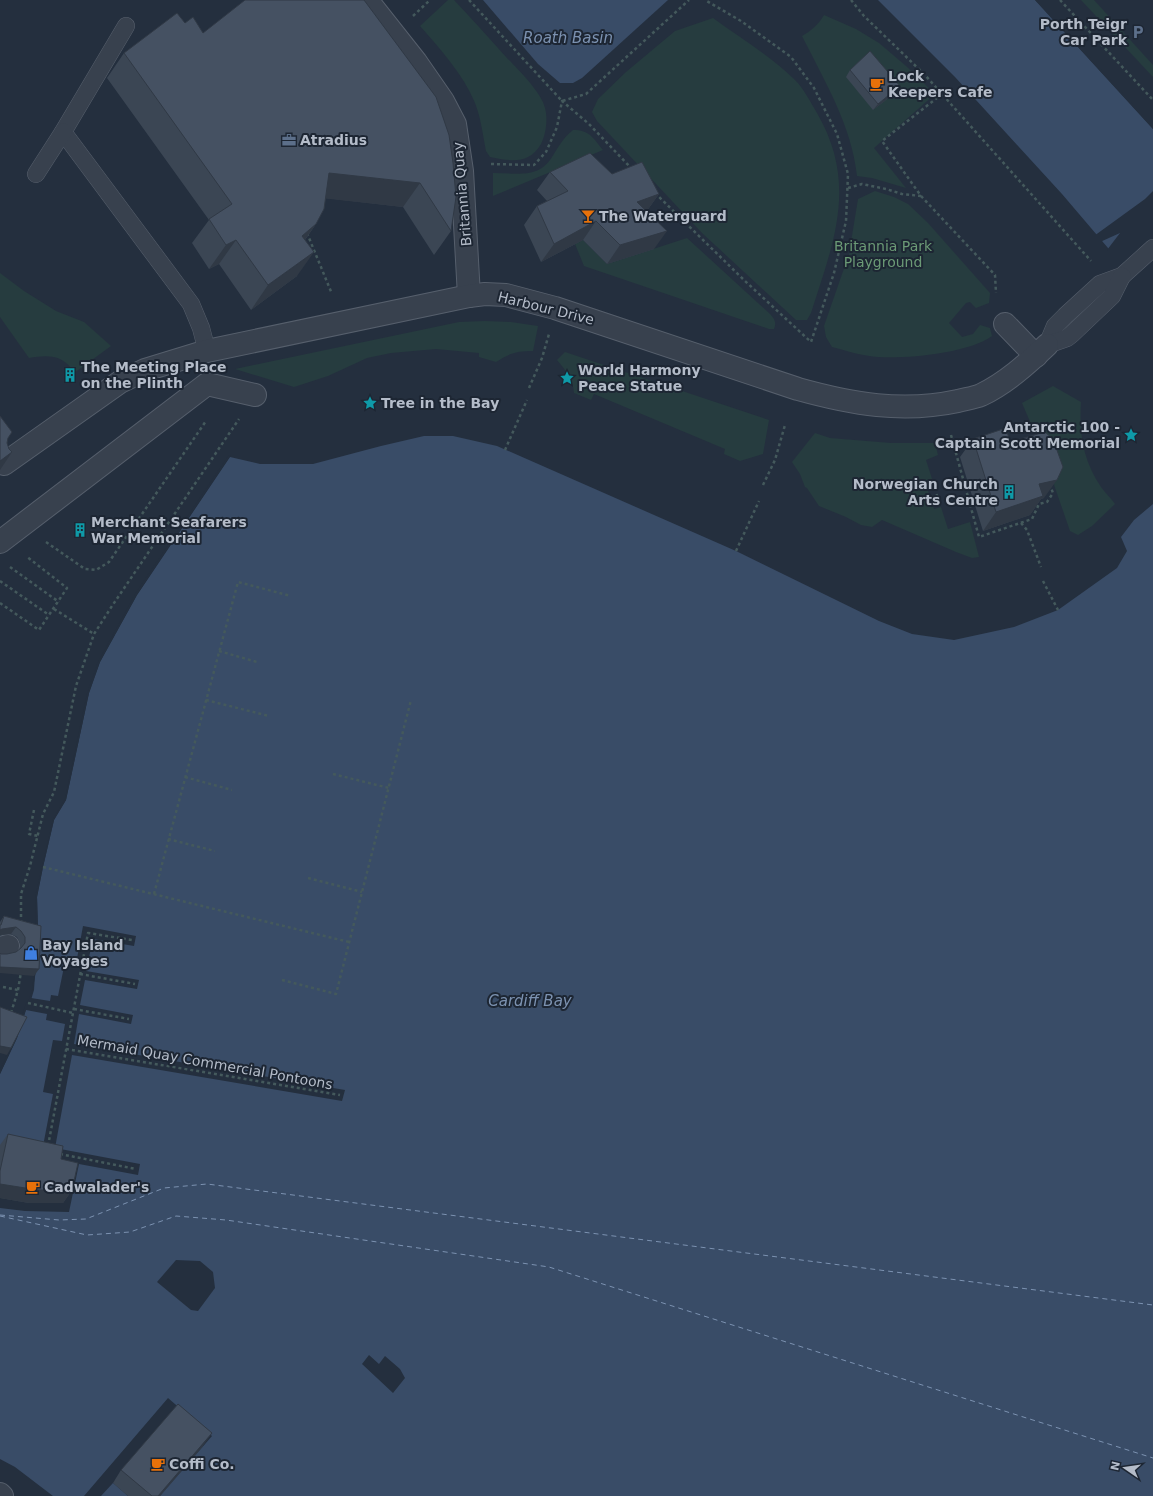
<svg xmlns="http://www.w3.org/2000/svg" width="1153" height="1496" font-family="'DejaVu Sans',sans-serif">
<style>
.green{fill:#263c3f}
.water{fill:#394c67}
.pier{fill:#242f3e}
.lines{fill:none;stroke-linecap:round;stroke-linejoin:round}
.ferry{stroke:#7c92b1;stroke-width:1;stroke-dasharray:5 4;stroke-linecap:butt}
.lane-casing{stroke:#565f6c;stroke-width:18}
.street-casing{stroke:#565f6c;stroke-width:24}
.path{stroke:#44595c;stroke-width:2.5;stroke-dasharray:3 3;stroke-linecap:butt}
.lane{stroke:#38414e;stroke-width:17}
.street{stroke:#38414e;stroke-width:22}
.wall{fill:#3b4654}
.shaded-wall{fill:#303945}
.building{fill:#455162;stroke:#303945}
.labels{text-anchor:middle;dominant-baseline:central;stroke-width:4;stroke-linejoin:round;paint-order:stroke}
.poi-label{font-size:14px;font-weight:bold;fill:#b4bcc9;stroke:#1d2633;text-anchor:start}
.street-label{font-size:14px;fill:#b4bcc9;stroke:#1d2633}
.park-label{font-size:14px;fill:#6b9a76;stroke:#1d2633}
.water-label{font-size:15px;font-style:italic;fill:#7c92b1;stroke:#1d2633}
</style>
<rect width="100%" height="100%" fill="#242f3e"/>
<g class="green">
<path d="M448,0H454C472,19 489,38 506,57C517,68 542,93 545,108C548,119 546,134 541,144C529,165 510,161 490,157L486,151C483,136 481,118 475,103C463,74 441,50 420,26Z"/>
<polygon points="1081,0 1094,0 1153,65 1153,77"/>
<path d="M824,15L856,29L879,43L906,66L935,94L874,148L906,188L872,178L857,176C852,126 824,80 802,36C811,31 819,24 824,15Z"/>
<path d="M713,18C740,38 771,56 795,80C804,89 811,103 817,113C858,184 834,241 811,313L807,320H796L702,233L597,121L592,112L598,99L626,72L675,31Z"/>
<path d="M573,130C590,130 593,138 603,150L493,196V173C516,173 539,179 552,157C559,146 563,138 573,130Z"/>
<path d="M875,191L894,197L908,204L928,223L990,293L989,303L976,308L970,302L966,303L949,323L962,337L973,334L980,325L990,328L992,336C969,353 907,359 878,357C863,356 847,351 832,347L826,337L824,326L849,254L858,199Z"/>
<path d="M687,238L769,313C774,318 777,322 774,329H769L584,266L575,244L583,240L607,264Z"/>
<path d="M0,273L24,291L56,311L84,322L111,346L74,373C64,354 47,355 29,358L0,317Z"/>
<path d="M485,321L511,322L538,326L533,351C517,351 510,353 496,362L479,357V353L436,349L391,353L367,358L328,376L294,387L235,369L459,322Z"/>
<path d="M565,352L769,420L763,454L740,461L724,454L725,449L594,394L591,400L574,393C573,379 566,371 557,360Z"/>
<path d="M1053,386L1081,402C1079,435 1083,460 1101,487C1105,493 1111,498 1115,504L1092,526L1078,535L1070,531L1043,453L1047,446L1040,426L1031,424L1022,403Z"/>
<polygon points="815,433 830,438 891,443 935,443 938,455 926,460 933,482 926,485 934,509 941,507 948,529 970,522 979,557 972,558 956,552 882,520 872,527 861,525 846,517 819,506 807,488 805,487 800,474 792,462"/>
</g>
<g class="water">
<polygon points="483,0 668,0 582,78 573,83 560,83 538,64"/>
<polygon points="878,0 1035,0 1153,129 1153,295 1108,248 1062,194 955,77"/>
<polygon points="424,436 453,436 497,446 736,551 879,621 912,634 954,640 1014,627 1058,610 1117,568 1127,551 1121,537 1134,520 1153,504 1153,1496 53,1496 15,1467 0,1459 0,1074 17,1038 28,1003 31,1000 34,990 38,931 37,897 43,867 54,820 66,800 89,693 100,662 137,595 230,457 260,464 313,464 381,446"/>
</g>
<g class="pier">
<polygon points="1035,0 1038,0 1059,23 1153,126 1153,129"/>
<polygon points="1153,191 1153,297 1107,250 1120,233 1100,242 1094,236 1145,199"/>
<polygon points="231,455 137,595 100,662 89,693 66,800 54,820 43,867 37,897 38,931 37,966 31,998 50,1001 51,995 58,996 65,962 76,964 83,926 136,936 134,946 93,939 86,971 139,980 137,989 85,980 80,1005 133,1015 131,1024 79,1014 74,1044 345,1090 342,1101 72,1055 55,1148 140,1164 138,1175 79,1164 69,1212 25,1211 0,1208 0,1146 43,1146 53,1094 43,1092 53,1040 62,1041 65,1024 46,1020 47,1014 26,1010 17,1038 0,1074 0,1070 15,1037 26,1003 29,999 32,990 34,975 36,932 35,897 53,819 65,799 87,693 98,662 135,594 228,456"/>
<polygon points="176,1260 200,1261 213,1272 215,1288 198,1311 191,1310 157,1282"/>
<polygon points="369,1355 379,1364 385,1356 400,1369 405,1378 393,1393 362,1364"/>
<polygon points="168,1398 212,1436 160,1496 128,1496 113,1483 101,1496 84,1496"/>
</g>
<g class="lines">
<g class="ferry">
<polyline points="0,1215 59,1220 86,1219 164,1188 207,1184 1153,1305"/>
<polyline points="0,1216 87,1235 130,1232 176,1216 226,1220 549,1267 1153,1458"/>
</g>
<defs>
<g id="lane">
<polyline points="126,26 63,132 191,304 201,328 207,351"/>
<polyline points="36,174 63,132"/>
<polyline points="1047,345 1055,326 1065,316 1100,284 1122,276 1153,248"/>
<polyline points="1047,345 1067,338 1072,334 1112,296 1122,276"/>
</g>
<g id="street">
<polyline points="367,0 416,62 443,101 455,124 462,171 469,296"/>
<polyline points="1005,324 1036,356"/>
<path d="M4,464L120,382L145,370L207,351L469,296L485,294L506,295L555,308L798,389C852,404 902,413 958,401C965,399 974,398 981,395C1006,383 1027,364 1047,345"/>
<polyline points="0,542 207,384 255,395"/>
<polyline points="0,948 8,946"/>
<polyline points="0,1494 2,1496"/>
</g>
</defs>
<use href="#lane" class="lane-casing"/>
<use href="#street" class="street-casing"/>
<g class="path">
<polyline points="469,0 562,101 586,94 689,0"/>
<polyline points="851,0 864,16 925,75 1091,261"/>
<polyline points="1060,0 1153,100"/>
<polyline points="413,16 430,0"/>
<polyline points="491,164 534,165 546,152 557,127 562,101 589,124 632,169"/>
<polyline points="848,188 862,184 886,189 902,194 921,196 882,141 942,94"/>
<polyline points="655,193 745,281 811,342 834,273 846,221 848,174 837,134 814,88 791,57 741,21 705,0"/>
<polyline points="921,196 995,275 996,293"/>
<polyline points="307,233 332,294"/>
<polyline points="529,388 542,358 549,334"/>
<polyline points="1027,426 1037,430 1039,437"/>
<polyline points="951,435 979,537 1032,519 1039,504 1047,502 1053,493 1050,485"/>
<polyline points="505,450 527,400"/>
<polyline points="763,485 775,460 785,425"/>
<polyline points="928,489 935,487"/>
<polyline points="930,497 938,495"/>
<polyline points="933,505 940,503"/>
<polyline points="1021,523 1027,530 1041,567"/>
<polyline points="46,542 85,569 96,570 109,562 206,421"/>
<polyline points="736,551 759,501"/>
<polyline points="10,567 59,602"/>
<polyline points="0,581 49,615"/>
<polyline points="1043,581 1058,610"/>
<polyline points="0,603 39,630 67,588 26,556"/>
<polyline points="54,609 94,634"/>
<polyline points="219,651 257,662"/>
<polyline points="206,700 269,716"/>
<polyline points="333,774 389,788"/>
<polyline points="185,777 232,790"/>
<polyline points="34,810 29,834 38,836"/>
<polyline points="168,839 215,851"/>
<polyline points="43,867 349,942"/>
<polyline points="308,878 362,892"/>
<polyline points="154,894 238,582 291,596"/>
<polyline points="21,923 21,894 30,866 43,814 54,792 76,686 94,634 112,606 239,419"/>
<polyline points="80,974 135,984"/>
<polyline points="282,980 336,994 411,700"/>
<polyline points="3,987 18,990"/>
<polyline points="28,1003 73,1013"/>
<polyline points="74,1009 129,1019"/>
<polyline points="11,1013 18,990 21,972"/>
<polyline points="66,1049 340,1095"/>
<polyline points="48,1146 88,933 132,940"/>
<polyline points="60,1154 136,1169"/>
</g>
<use href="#lane" class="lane"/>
<use href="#street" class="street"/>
</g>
<g class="wall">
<polygon points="364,0 451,231 434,255 403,207 325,198 316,224 305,240 297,276 251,310 219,264 209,269 192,243 209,220 107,78 124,53 185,23 203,33"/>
<polygon points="850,70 895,93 873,110 846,77"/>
<polygon points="550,172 612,174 659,194 646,212 654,249 607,264 583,240 541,262 524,225 537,206 547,201 537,190"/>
<polygon points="973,439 1010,442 1044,498 1041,499 1030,515 983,531 960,457"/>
<polygon points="4,916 41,926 34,976 1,954 7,954 16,952 20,949 20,943 17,937 11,934 0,935 0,922"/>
<polygon points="8,1134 61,1159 72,1190 63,1203 29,1203 0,1198 0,1145"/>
<polygon points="203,1446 160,1496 128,1496 113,1483 121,1470"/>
</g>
<g class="shaded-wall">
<polygon points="900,86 895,93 873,110 878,104"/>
<polygon points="329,173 420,183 403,207 312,197"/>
<polygon points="659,194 646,212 637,202"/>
<polygon points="596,221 583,240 541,262 554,244"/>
<polygon points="316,224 299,248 302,236"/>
<polygon points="667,231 654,249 607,264 620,245"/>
<polygon points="236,240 219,264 209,269 226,245"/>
<polygon points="314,252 297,276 251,310 268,285"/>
<polygon points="12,452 0,470 0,461"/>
<polygon points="1057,480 1044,498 1041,499 1030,515 983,531 996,512 1039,484"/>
<polygon points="16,927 11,934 0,935 0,930 2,929"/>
<polygon points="0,967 39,969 34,976 0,973"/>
<polygon points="0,1046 11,1048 7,1055 0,1053"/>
<polygon points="0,1184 72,1190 63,1203 29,1203 0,1198"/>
<polygon points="212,1433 203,1446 160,1496 158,1496"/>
</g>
<g class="building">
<polygon points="245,0 364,0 436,97 449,135 453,163 456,197 451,231 420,183 329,173 324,209 316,224 302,236 314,252 268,285 236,240 226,245 209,219 232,204 124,53 177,13 185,23 193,17 203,33"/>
<polygon points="870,51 900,86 878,104 850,70"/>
<polygon points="590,153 612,174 642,162 659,194 637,202 667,231 620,245 596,221 554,244 537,206 568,191 550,172"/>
<polygon points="0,416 12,432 8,438 7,443 9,449 12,452 0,461"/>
<polygon points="1006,428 1010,442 1045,432 1053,439 1063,467 1057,480 1039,484 1043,496 996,512 973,439"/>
<polygon points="4,916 41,926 39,969 0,967 0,953 1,954 7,954 16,952 21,948 25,943 25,937 21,931 16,927 2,929 0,930 0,925 1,925"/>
<polygon points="0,1007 27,1017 11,1048 0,1046"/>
<polygon points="8,1134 63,1146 61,1159 78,1163 72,1190 38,1190 0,1184 0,1171"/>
<polygon points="178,1404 212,1433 158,1496 152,1496 121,1470"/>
</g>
<defs>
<symbol id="parking-bare" viewBox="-9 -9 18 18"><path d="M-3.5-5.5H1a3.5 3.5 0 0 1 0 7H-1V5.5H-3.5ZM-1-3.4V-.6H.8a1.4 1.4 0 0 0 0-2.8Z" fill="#5c6f8a" stroke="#1d2633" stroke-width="2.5" paint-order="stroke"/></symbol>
<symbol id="cafe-bare" viewBox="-9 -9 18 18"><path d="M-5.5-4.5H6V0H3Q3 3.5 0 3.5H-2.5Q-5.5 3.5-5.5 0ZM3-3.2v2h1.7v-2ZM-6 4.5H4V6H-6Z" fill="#e8710a" stroke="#1d2633" stroke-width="2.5" paint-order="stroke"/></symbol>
<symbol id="office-bare" viewBox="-9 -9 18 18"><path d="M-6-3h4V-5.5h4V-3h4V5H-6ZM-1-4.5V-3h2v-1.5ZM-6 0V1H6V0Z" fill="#5c6f8a" stroke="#1d2633" stroke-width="2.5" paint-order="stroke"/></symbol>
<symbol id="bar-bare" viewBox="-9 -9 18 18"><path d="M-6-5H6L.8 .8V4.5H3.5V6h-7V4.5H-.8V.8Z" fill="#e8710a" stroke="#1d2633" stroke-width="2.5" paint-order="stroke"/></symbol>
<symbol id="building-bare" viewBox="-9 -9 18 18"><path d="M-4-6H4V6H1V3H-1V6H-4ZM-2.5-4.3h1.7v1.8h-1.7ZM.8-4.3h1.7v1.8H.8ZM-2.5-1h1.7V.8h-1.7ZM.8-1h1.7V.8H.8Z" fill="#0f9aa8" stroke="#1d2633" stroke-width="2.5" paint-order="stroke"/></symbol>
<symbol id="sight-bare" viewBox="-9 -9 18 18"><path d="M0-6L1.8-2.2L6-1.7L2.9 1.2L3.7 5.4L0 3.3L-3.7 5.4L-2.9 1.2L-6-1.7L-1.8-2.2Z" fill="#0f9aa8" stroke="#1d2633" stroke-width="2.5" paint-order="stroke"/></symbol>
<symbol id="shop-bare" viewBox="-9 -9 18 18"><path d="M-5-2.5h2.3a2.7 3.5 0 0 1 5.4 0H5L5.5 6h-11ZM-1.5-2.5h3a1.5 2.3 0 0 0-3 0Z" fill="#3f7fe0" stroke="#1d2633" stroke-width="2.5" paint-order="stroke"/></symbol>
</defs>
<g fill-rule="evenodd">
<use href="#parking-bare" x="1128" y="22" width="20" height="20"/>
<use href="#cafe-bare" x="867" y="74" width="20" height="20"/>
<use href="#office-bare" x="279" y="130" width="20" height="20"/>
<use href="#bar-bare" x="578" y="206" width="20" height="20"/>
<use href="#building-bare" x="60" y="365" width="20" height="20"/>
<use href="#sight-bare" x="557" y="368" width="20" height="20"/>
<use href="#sight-bare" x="360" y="393" width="20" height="20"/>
<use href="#sight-bare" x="1121" y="425" width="20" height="20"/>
<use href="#building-bare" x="999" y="482" width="20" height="20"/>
<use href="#building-bare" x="70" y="520" width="20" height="20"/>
<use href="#shop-bare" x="21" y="943" width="20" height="20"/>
<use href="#cafe-bare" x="23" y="1177" width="20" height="20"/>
<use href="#cafe-bare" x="148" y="1454" width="20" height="20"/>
</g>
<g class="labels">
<g class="poi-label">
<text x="1127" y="24" text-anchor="end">Porth Teigr<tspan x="1127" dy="16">Car Park</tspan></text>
<text x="888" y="76">Lock<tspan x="888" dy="16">Keepers Cafe</tspan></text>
<text x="300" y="140">Atradius</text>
<text x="599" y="216">The Waterguard</text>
<text x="81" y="367">The Meeting Place<tspan x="81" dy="16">on the Plinth</tspan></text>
<text x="578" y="370">World Harmony<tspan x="578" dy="16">Peace Statue</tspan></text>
<text x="381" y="403">Tree in the Bay</text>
<text x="1120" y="427" text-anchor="end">Antarctic 100 -<tspan x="1120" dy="16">Captain Scott Memorial</tspan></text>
<text x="998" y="484" text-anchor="end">Norwegian Church<tspan x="998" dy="16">Arts Centre</tspan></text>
<text x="91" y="522">Merchant Seafarers<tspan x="91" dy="16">War Memorial</tspan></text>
<text x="42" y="945">Bay Island<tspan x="42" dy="16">Voyages</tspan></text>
<text x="44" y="1187">Cadwalader's</text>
<text x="169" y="1464">Coffi Co.</text>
</g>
<g class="street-label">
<text transform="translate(462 194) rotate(-95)">Britannia Quay</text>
<text transform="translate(546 308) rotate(14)">Harbour Drive</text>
<text transform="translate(205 1062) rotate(10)">Mermaid Quay Commercial Pontoons</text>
</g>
<g class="park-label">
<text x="883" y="246">Britannia Park<tspan x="883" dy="16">Playground</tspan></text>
</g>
<g class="water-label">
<text x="568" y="38">Roath Basin</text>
<text x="530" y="1001">Cardiff Bay</text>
</g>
</g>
<g transform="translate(1125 1468) rotate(283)" stroke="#1d2633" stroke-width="3" paint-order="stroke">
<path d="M0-3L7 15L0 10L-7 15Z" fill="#b4bcc9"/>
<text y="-6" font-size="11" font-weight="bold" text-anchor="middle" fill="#b4bcc9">N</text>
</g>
</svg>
